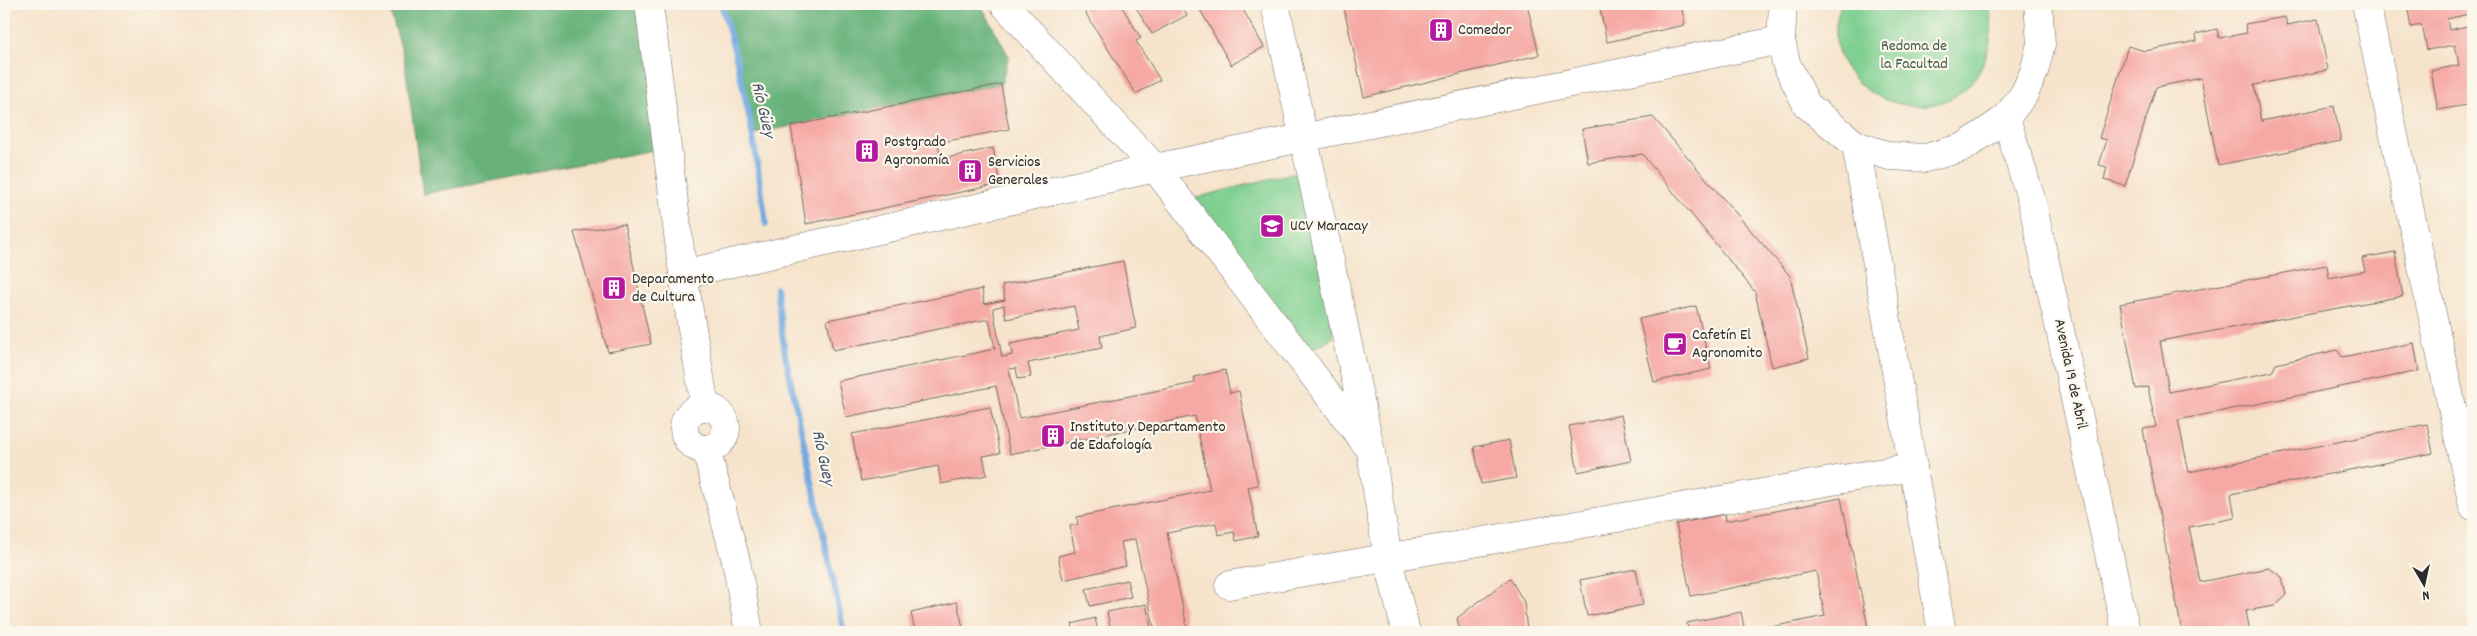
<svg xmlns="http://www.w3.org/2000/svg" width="2477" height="636" font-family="Dekko,sans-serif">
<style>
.green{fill:#7fcf90;stroke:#557d5e}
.forest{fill:#67b27a;stroke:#496e52}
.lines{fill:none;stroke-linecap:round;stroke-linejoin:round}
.stream{stroke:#73aae1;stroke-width:6}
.building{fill:#f6a9a4;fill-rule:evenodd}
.minor-casing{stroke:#726b63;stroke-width:29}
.minor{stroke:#fff;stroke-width:28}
.labels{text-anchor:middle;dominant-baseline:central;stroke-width:4.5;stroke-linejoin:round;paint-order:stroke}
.poi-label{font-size:16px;fill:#2b2b2b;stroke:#fbf7ec;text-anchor:start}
.park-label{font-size:16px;fill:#445c49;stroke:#fbf7ec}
.street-label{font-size:16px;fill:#2b2b2b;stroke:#fbf7ec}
.water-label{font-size:18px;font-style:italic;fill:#44576b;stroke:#fbf7ec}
</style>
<rect width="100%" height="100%" fill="#fbf7ec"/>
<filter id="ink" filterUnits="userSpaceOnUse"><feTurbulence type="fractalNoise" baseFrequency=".02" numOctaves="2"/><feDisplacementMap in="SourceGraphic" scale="10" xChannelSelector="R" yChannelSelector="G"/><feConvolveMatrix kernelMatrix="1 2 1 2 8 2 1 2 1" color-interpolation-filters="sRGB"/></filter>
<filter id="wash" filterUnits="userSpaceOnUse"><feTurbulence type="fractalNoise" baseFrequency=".0096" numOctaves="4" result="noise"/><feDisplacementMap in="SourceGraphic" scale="20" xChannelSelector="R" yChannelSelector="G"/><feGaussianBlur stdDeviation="1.12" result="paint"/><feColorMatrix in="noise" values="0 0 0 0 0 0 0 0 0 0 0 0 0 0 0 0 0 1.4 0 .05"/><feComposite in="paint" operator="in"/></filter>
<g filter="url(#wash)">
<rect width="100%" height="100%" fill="#f6e3cb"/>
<g class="green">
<path d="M1841,4H1987C1994,21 1992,38 1986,55C1957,149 1806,101 1841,4Z"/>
<polygon points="1300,171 1334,337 1312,349 1191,199"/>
</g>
<g class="forest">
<polygon points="388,4 643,4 659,149 423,194 404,58"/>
<polygon points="721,4 977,4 985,12 1009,57 1001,84 753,134 731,35"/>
</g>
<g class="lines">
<g class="stream">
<path d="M721,4C744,76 756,150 766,224"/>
<polyline points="776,288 785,354 844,632"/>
</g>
</g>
<g id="blocks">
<g class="building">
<polygon points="1080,4 1120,4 1141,38 1136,41 1160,80 1136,94"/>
<polygon points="1134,4 1181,4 1187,15 1152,34"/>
<polygon points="1197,4 1240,4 1264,47 1231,65"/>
<polygon points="1343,4 1527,4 1539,55 1364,97"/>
<polygon points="1599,4 1681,4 1685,25 1607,42"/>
<polygon points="2407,4 2473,4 2473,13 2447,19 2449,30 2472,25 2473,104 2438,110 2431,71 2459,65 2455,45 2427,50 2422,25 2411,27"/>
<polygon points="2285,17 2287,25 2318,19 2328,70 2254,85 2261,121 2334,106 2341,141 2218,165 2201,78 2156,87 2125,186 2104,180 2107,167 2099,165 2107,140 2099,138 2128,46 2145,51 2197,41 2196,34 2217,29 2219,38 2247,33 2245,24"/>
<polygon points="1001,84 1009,129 938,143 941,159 993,148 1000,184 806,224 791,126"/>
<polygon points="1653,117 1790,276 1809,358 1772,367 1755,292 1642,154 1588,163 1582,129"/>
<polygon points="624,224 651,344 608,352 574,232"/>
<polygon points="2395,252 2403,296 2160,341 2169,392 2272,372 2276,364 2337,350 2342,357 2414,343 2419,371 2178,420 2189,472 2427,424 2433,453 2231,494 2235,518 2189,527 2200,582 2269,568 2282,577 2286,595 2274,606 2246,611 2250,632 2182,632 2143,429 2156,427 2148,387 2136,389 2120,304 2327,265 2329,278 2365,271 2362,258"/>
<path d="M1123,261L1136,328L1100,336L1102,348L1028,363L1031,377L1018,379L1016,368L1009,369L1019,418L1195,383L1194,377L1225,370L1230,393L1239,391L1258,485L1248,487L1258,536L1236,541L1234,532L1218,535L1216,523L1167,533L1188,632H1155L1135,539L1121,542L1126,566L1063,580L1058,556L1075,552L1070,526L1078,524L1077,517L1210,490L1195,416L1010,454L996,386L846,417L838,381L995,349L989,319L833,350L827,320L982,289L984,304L1005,300L1002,285ZM1004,305L1006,319L1074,306L1079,330L1010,344L1012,355L1002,357L993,308Z"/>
<polygon points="1696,306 1711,369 1654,382 1639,319"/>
<polygon points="990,407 1000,453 983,456 987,475 941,484 938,466 861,481 852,434"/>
<polygon points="1621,415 1631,461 1578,472 1569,426"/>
<polygon points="1509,440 1516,478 1481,484 1474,447"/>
<polygon points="1841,498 1869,632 1747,632 1825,616 1816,571 1691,596 1676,524 1725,514 1726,521"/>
<polygon points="1636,569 1643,605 1587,616 1580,580"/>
<polygon points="1510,578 1524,602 1527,632 1460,632 1457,618"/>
<polygon points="1127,580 1131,597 1090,606 1086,589"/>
<polygon points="957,602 964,632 915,632 911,613"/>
<polygon points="1146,604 1152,632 1111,632 1107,612"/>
<polygon points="1741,612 1745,632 1689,632 1687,623"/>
<polygon points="1095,618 1098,632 1074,632 1072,624"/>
</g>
</g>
</g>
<g filter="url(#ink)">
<use href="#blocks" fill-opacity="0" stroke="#726b63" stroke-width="1"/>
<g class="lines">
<defs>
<g id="minor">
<polyline points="649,4 683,274 705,407"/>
<polyline points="1004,4 1155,168 1366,444"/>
<polyline points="1275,4 1371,452 1388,559 1406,632"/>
<polyline points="1783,4 1781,40 1786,63 1807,105 1856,145 1889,156 1926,158 1964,147 2006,118 2024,94 2034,72 2041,44 2038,4"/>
<polyline points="2366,4 2473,506"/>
<polyline points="2006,118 2032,202 2126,632"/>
<polyline points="1856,145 1942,632"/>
<polyline points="683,274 1155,168 1781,40"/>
<circle cx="705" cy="428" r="21"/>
<polyline points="706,449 736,561 749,632"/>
<polyline points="1229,585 1913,467"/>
</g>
</defs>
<use href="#minor" class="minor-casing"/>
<use href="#minor" class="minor"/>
</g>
</g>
<defs>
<symbol id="building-square" viewBox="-11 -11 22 22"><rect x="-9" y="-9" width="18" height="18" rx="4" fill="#b5179e" stroke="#fbf7ec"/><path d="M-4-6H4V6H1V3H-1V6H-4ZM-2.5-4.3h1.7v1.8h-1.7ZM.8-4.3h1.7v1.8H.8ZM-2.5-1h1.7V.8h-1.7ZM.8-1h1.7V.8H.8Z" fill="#fff"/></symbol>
<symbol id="university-square" viewBox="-11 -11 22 22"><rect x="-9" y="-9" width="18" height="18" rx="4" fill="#b5179e" stroke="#fbf7ec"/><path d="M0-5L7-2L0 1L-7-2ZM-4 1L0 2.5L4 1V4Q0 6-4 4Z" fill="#fff"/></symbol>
<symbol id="cafe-square" viewBox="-11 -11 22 22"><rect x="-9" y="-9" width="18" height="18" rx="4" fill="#b5179e" stroke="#fbf7ec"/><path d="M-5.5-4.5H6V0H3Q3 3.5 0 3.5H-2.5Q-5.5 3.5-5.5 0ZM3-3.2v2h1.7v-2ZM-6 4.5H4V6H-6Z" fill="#fff"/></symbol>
</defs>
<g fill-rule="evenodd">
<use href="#building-square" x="1427" y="16" width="28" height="28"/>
<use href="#building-square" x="853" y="137" width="28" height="28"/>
<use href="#building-square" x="956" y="157" width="28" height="28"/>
<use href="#university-square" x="1258" y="212" width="28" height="28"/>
<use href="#building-square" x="600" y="274" width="28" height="28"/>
<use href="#cafe-square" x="1661" y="330" width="28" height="28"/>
<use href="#building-square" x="1039" y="422" width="28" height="28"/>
</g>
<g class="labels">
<g class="poi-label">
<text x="1458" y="30">Comedor</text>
<text x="884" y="142">Postgrado<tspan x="884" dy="18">Agronomía</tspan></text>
<text x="988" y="162">Servicios<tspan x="988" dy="18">Generales</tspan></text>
<text x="1290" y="226">UCV Maracay</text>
<text x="632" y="279">Deparamento<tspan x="632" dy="18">de Cultura</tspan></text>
<text x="1692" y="335">Cafetín El<tspan x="1692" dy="18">Agronomito</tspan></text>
<text x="1070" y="427">Instituto y Departamento<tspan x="1070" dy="18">de Edafología</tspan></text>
</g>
<g class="park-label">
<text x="1914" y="46">Redoma de<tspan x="1914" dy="18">la Facultad</tspan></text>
</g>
<g class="street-label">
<text transform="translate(2070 374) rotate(78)">Avenida 19 de Abril</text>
</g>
<g class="water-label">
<text transform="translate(762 110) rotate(77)">Río Güey</text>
<text transform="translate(822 458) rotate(78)">Río Guey</text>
</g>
</g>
<rect width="2477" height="636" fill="none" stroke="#fbf7ec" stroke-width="20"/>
<g transform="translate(2424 584) rotate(171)" stroke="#fbf7ec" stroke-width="4" paint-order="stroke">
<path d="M0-4L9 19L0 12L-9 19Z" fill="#2b2b2b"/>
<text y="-8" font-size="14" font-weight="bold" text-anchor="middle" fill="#2b2b2b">N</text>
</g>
</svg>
